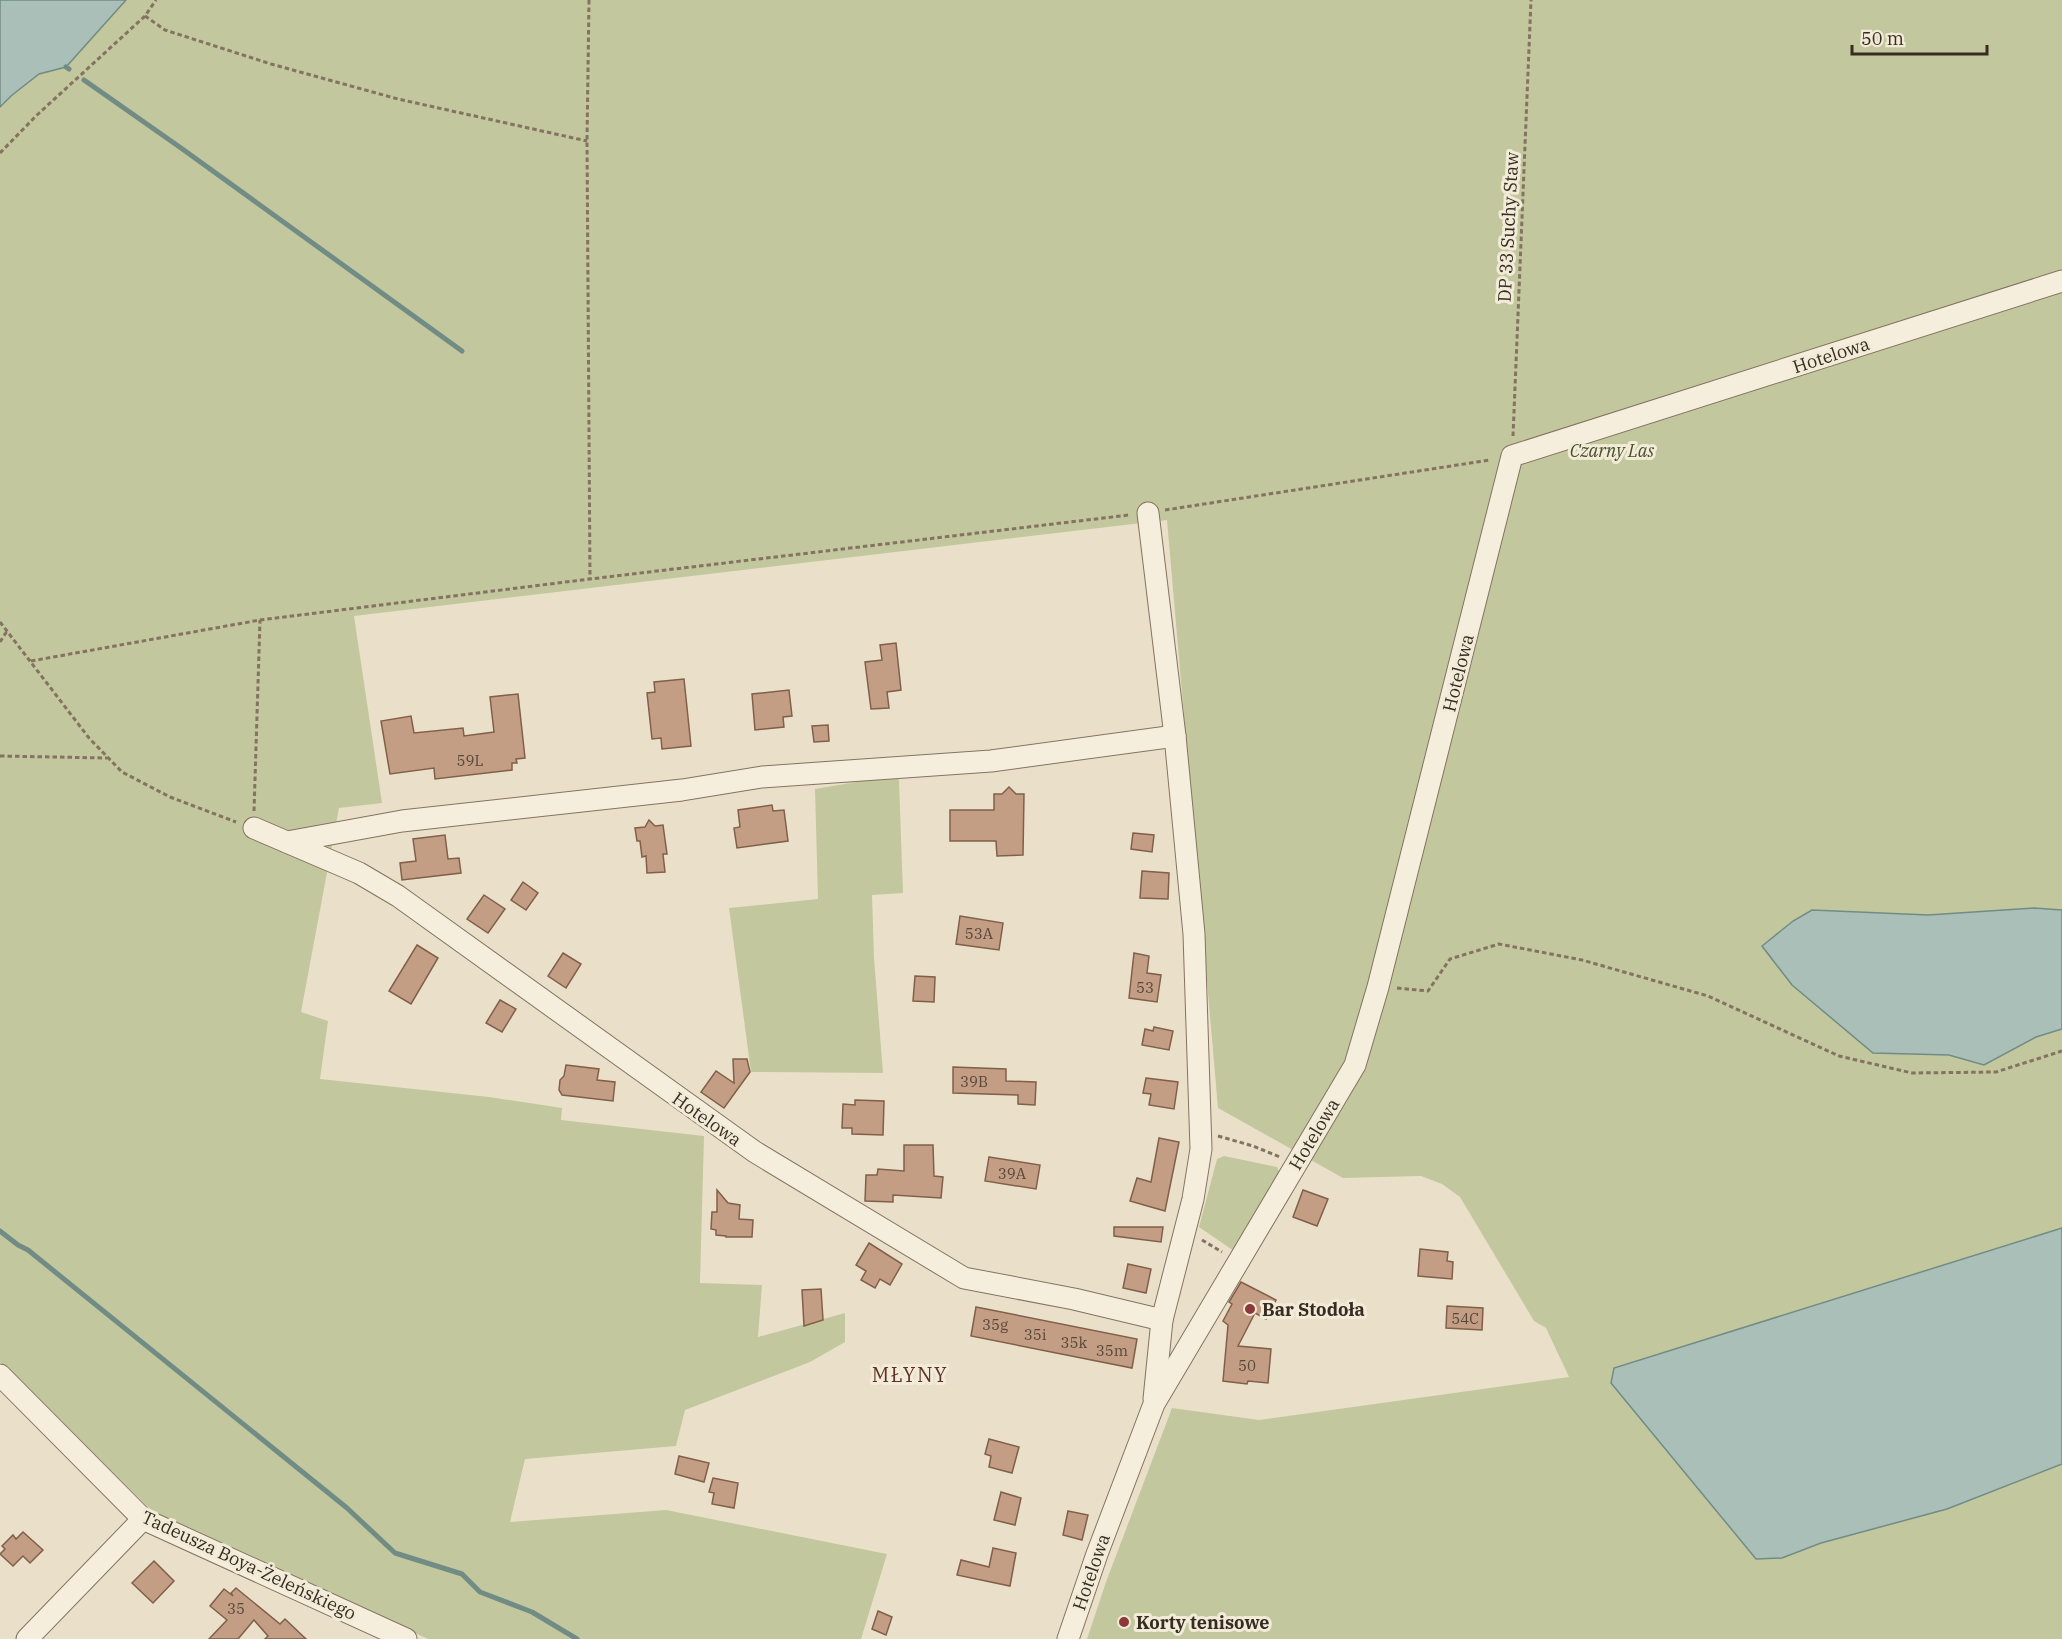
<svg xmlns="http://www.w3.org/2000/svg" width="2062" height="1639" font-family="'IBM Plex Serif',serif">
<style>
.green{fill:#c2c79e}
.water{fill:#aabfb8;stroke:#718c85;stroke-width:1.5}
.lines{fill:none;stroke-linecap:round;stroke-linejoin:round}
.stream{stroke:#718c85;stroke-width:5}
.building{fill:#c39e84;stroke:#815f49;stroke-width:1.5}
.minor-casing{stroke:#847360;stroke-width:23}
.path{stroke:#847360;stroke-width:3;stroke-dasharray:4.5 3;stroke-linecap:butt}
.minor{stroke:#f5eedc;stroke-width:21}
.poi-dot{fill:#8c3738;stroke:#f2ebd8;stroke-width:2}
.labels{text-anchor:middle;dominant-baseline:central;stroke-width:6;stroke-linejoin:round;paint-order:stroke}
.number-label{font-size:15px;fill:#59483a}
.street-label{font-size:18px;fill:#362c22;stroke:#f2ebd8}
.park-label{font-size:18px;font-style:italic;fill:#47502b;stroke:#f2ebd8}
.poi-label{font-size:18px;font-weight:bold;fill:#362c22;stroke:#f2ebd8;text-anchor:start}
.neighbourhood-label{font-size:20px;letter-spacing:1.5px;fill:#5e3226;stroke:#f2ebd8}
</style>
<rect width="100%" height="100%" fill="#eae0ca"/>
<g class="green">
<polygon points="126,0 2062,0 2062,910 2034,908 1928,915 1792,985 1874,1053 1949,1055 1984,1064 2036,1037 2062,1029 2062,1228 1614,1368 1782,1558 1821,1543 1947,1509 2062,1464 2062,1639 1087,1639 1106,1582 1172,1408 1259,1420 1569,1377 1546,1328 1534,1321 1460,1197 1442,1184 1421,1176 1343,1178 1218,1108 1167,520 354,616 382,803 339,808 301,1012 328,1021 320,1079 489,1097 562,1108 561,1120 704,1136 700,1283 762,1285 758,1337 845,1313 845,1342 810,1362 685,1410 676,1446 525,1459 510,1522 666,1510 887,1554 861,1639 428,1639 152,1511 0,1362 0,107 11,96 39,74 66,67"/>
<polygon points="897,775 899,781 903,893 872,895 874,958 883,1073 751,1072 729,908 818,899 815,789"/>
<polygon points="1224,1156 1277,1167 1280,1174 1234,1251 1199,1227 1217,1159"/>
</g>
<g class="water">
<polygon points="0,0 126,0 66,67 39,74 11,96 0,107"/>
<polygon points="2034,908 2062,910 2062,1029 2036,1037 1984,1065 1949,1055 1873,1053 1792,985 1762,946 1793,921 1812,910 1928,915"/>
<polygon points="2062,1228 2062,1464 1947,1509 1821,1543 1782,1558 1756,1559 1611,1383 1614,1368"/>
</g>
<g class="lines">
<g class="stream">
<polyline points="66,67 69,69"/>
<polyline points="84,80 181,148 462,351"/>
<polyline points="0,1231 18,1245 28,1250 347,1508 395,1553 462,1574 480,1592 532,1612 577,1639"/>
</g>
</g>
<g class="building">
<polygon points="896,643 901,690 887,692 889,708 871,709 865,662 882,660 880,645"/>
<polygon points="684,679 691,746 662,749 661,738 652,739 647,693 655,692 654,682"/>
<polygon points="789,690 792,716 783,717 784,727 755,730 752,694"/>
<polygon points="518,694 525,758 516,759 517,763 512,763 512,770 435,779 434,768 390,774 381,721 411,716 414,733 463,728 464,736 494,732 490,697"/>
<polygon points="828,725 829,741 814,742 812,726"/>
<polygon points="1009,787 1016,794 1024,794 1023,855 997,856 996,841 950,841 950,810 994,810 994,794 1002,794"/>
<polygon points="772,805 773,811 784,810 788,841 737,848 734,828 740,827 738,810"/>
<polygon points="649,820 655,826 663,825 667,854 663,854 665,872 647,873 646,856 642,857 640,841 637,841 635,828 645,827"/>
<polygon points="1133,833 1154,835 1152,852 1131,849"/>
<polygon points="445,835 448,859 459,858 461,873 402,880 400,863 416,861 413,839"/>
<polygon points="1142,871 1169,873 1168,899 1140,898"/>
<polygon points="523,882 538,893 526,910 511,900"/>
<polygon points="484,895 505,909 488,933 467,919"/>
<polygon points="960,916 1003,923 999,950 956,944"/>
<polygon points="417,945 438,958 411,1004 389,991"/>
<polygon points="563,953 581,964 566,988 548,976"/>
<polygon points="1134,953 1149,956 1147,973 1161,975 1157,1002 1129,998"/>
<polygon points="915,976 935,977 934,1002 913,1001"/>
<polygon points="500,1000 516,1009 502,1032 486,1023"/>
<polygon points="1154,1027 1173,1031 1169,1050 1142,1045 1145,1029 1153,1031"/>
<polygon points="733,1059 747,1059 750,1072 724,1108 701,1092 716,1071 734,1083"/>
<polygon points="566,1065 599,1069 597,1080 615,1082 613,1101 562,1095 559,1090 560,1080 564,1076"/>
<polygon points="953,1067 1006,1069 1006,1081 1036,1082 1035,1105 1018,1104 1018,1095 953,1093"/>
<polygon points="1146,1078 1178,1082 1174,1109 1149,1105 1151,1094 1143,1093"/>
<polygon points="855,1100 884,1101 883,1135 852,1134 852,1128 842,1128 843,1104 855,1105"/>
<polygon points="1159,1138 1179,1142 1165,1211 1130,1201 1137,1178 1151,1182"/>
<polygon points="904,1145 933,1145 934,1176 943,1177 941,1198 893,1195 893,1202 865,1201 866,1175 877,1175 878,1169 904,1171"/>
<polygon points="989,1157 1040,1165 1036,1189 985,1181"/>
<polygon points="717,1190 728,1203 740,1205 739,1219 753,1220 752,1237 726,1237 726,1236 716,1235 716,1230 711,1229 712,1212 717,1212"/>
<polygon points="1303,1190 1328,1199 1317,1226 1293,1217"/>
<polygon points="1114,1227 1163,1227 1161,1242 1114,1236"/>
<polygon points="869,1243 902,1264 890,1285 880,1279 875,1288 861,1280 866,1271 856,1265"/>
<polygon points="1420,1249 1448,1252 1447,1261 1453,1262 1452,1279 1418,1276"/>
<polygon points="1128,1264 1151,1269 1146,1293 1123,1288"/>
<polygon points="1241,1282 1276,1300 1266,1319 1255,1313 1238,1346 1271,1349 1268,1383 1248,1381 1247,1384 1223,1381 1228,1325 1223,1321 1232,1304 1229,1302"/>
<polygon points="821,1289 823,1320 804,1326 802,1290"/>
<polygon points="1447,1306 1483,1308 1482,1330 1446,1328"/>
<polygon points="976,1307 1137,1339 1132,1368 971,1336"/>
<polygon points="989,1439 1019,1447 1012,1473 989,1467 991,1456 985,1454"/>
<polygon points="679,1456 709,1463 704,1482 675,1474"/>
<polygon points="713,1478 738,1483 734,1508 712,1504 714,1493 709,1492"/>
<polygon points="1001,1492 1021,1498 1015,1525 994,1520"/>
<polygon points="1068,1511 1088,1515 1082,1540 1063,1535"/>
<polygon points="23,1532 43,1550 30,1563 23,1556 13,1566 0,1554 5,1549 2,1546 13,1535 16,1539"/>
<polygon points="993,1548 1016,1553 1010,1586 957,1575 961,1560 989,1567"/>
<polygon points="154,1561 174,1581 153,1603 132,1583"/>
<polygon points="236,1588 280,1624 285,1619 306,1639 265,1639 268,1636 254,1620 238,1639 209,1639 227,1620 210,1606 224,1589 233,1596 231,1593"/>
<polygon points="878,1611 892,1617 886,1635 872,1629"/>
</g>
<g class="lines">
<defs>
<g id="minor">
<polyline points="1148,513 1175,736 1194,934 1201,1149 1193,1199 1162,1320 1154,1399"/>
<polyline points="254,828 359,873 398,896 755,1152 964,1278 1074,1299 1162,1320"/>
<polyline points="287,842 402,821 682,790 762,777 991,761 1175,736"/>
<polyline points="0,1375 143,1519 406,1639"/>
<polyline points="27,1639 143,1519"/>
<polyline points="1068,1639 1097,1554 1154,1404 1355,1065 1378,987 1512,456 2062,281"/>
</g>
</defs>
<use href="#minor" class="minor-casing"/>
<g class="path">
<polyline points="589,0 587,141 590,579"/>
<polyline points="145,16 165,30 271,64 398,99 587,141"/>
<polyline points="0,153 37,115 145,16 156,0"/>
<polyline points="1513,436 1531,0"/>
<polyline points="1165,510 1490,460"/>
<polyline points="0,622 89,738 122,772 170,797 236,822"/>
<polyline points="0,642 7,631"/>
<polyline points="31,661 260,620 590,579 1129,515"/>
<polyline points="0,756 107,758"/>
<polyline points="254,811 260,620"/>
<polyline points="1397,988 1428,991 1450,959 1499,944 1582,960 1708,996 1839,1056 1912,1073 1996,1072 2062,1051"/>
<polyline points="1218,1136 1253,1146 1280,1157"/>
<polyline points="1202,1240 1222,1252"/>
</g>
<use href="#minor" class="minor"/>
</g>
<g class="poi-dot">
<circle cx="1250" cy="1309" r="6"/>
<circle cx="1124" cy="1622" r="6"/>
</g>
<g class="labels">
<g class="number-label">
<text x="470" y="760">59L</text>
<text x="979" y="933">53A</text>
<text x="1145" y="987">53</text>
<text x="974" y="1081">39B</text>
<text x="1012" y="1173">39A</text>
<text x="1465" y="1318">54C</text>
<text x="995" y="1324">35g</text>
<text x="1035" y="1334">35i</text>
<text x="1074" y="1342">35k</text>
<text x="1112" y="1350">35m</text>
<text x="1247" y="1365">50</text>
<text x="236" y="1608">35</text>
</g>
<g class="street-label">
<text transform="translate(1508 227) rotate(-87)">DP 33 Suchy Staw</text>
<text transform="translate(1831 355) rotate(-18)">Hotelowa</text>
<text transform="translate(1458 673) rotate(-76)">Hotelowa</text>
<text transform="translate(707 1119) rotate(35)">Hotelowa</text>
<text transform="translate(1314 1134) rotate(-59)">Hotelowa</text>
<text transform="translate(249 1565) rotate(25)">Tadeusza Boya-Żeleńskiego</text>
<text transform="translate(1091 1572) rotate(-71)">Hotelowa</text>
</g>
<g class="park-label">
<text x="1612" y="450">Czarny Las</text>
</g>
<g class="poi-label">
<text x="1262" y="1309">Bar Stodoła</text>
<text x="1136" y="1622">Korty tenisowe</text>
</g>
<g class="neighbourhood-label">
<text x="910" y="1374">MŁYNY</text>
</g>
</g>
<path d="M1852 45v9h135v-9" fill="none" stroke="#362c22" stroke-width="3"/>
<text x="1861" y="45" font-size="18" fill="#362c22" stroke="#f2ebd8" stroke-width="4.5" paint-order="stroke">50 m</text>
</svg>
